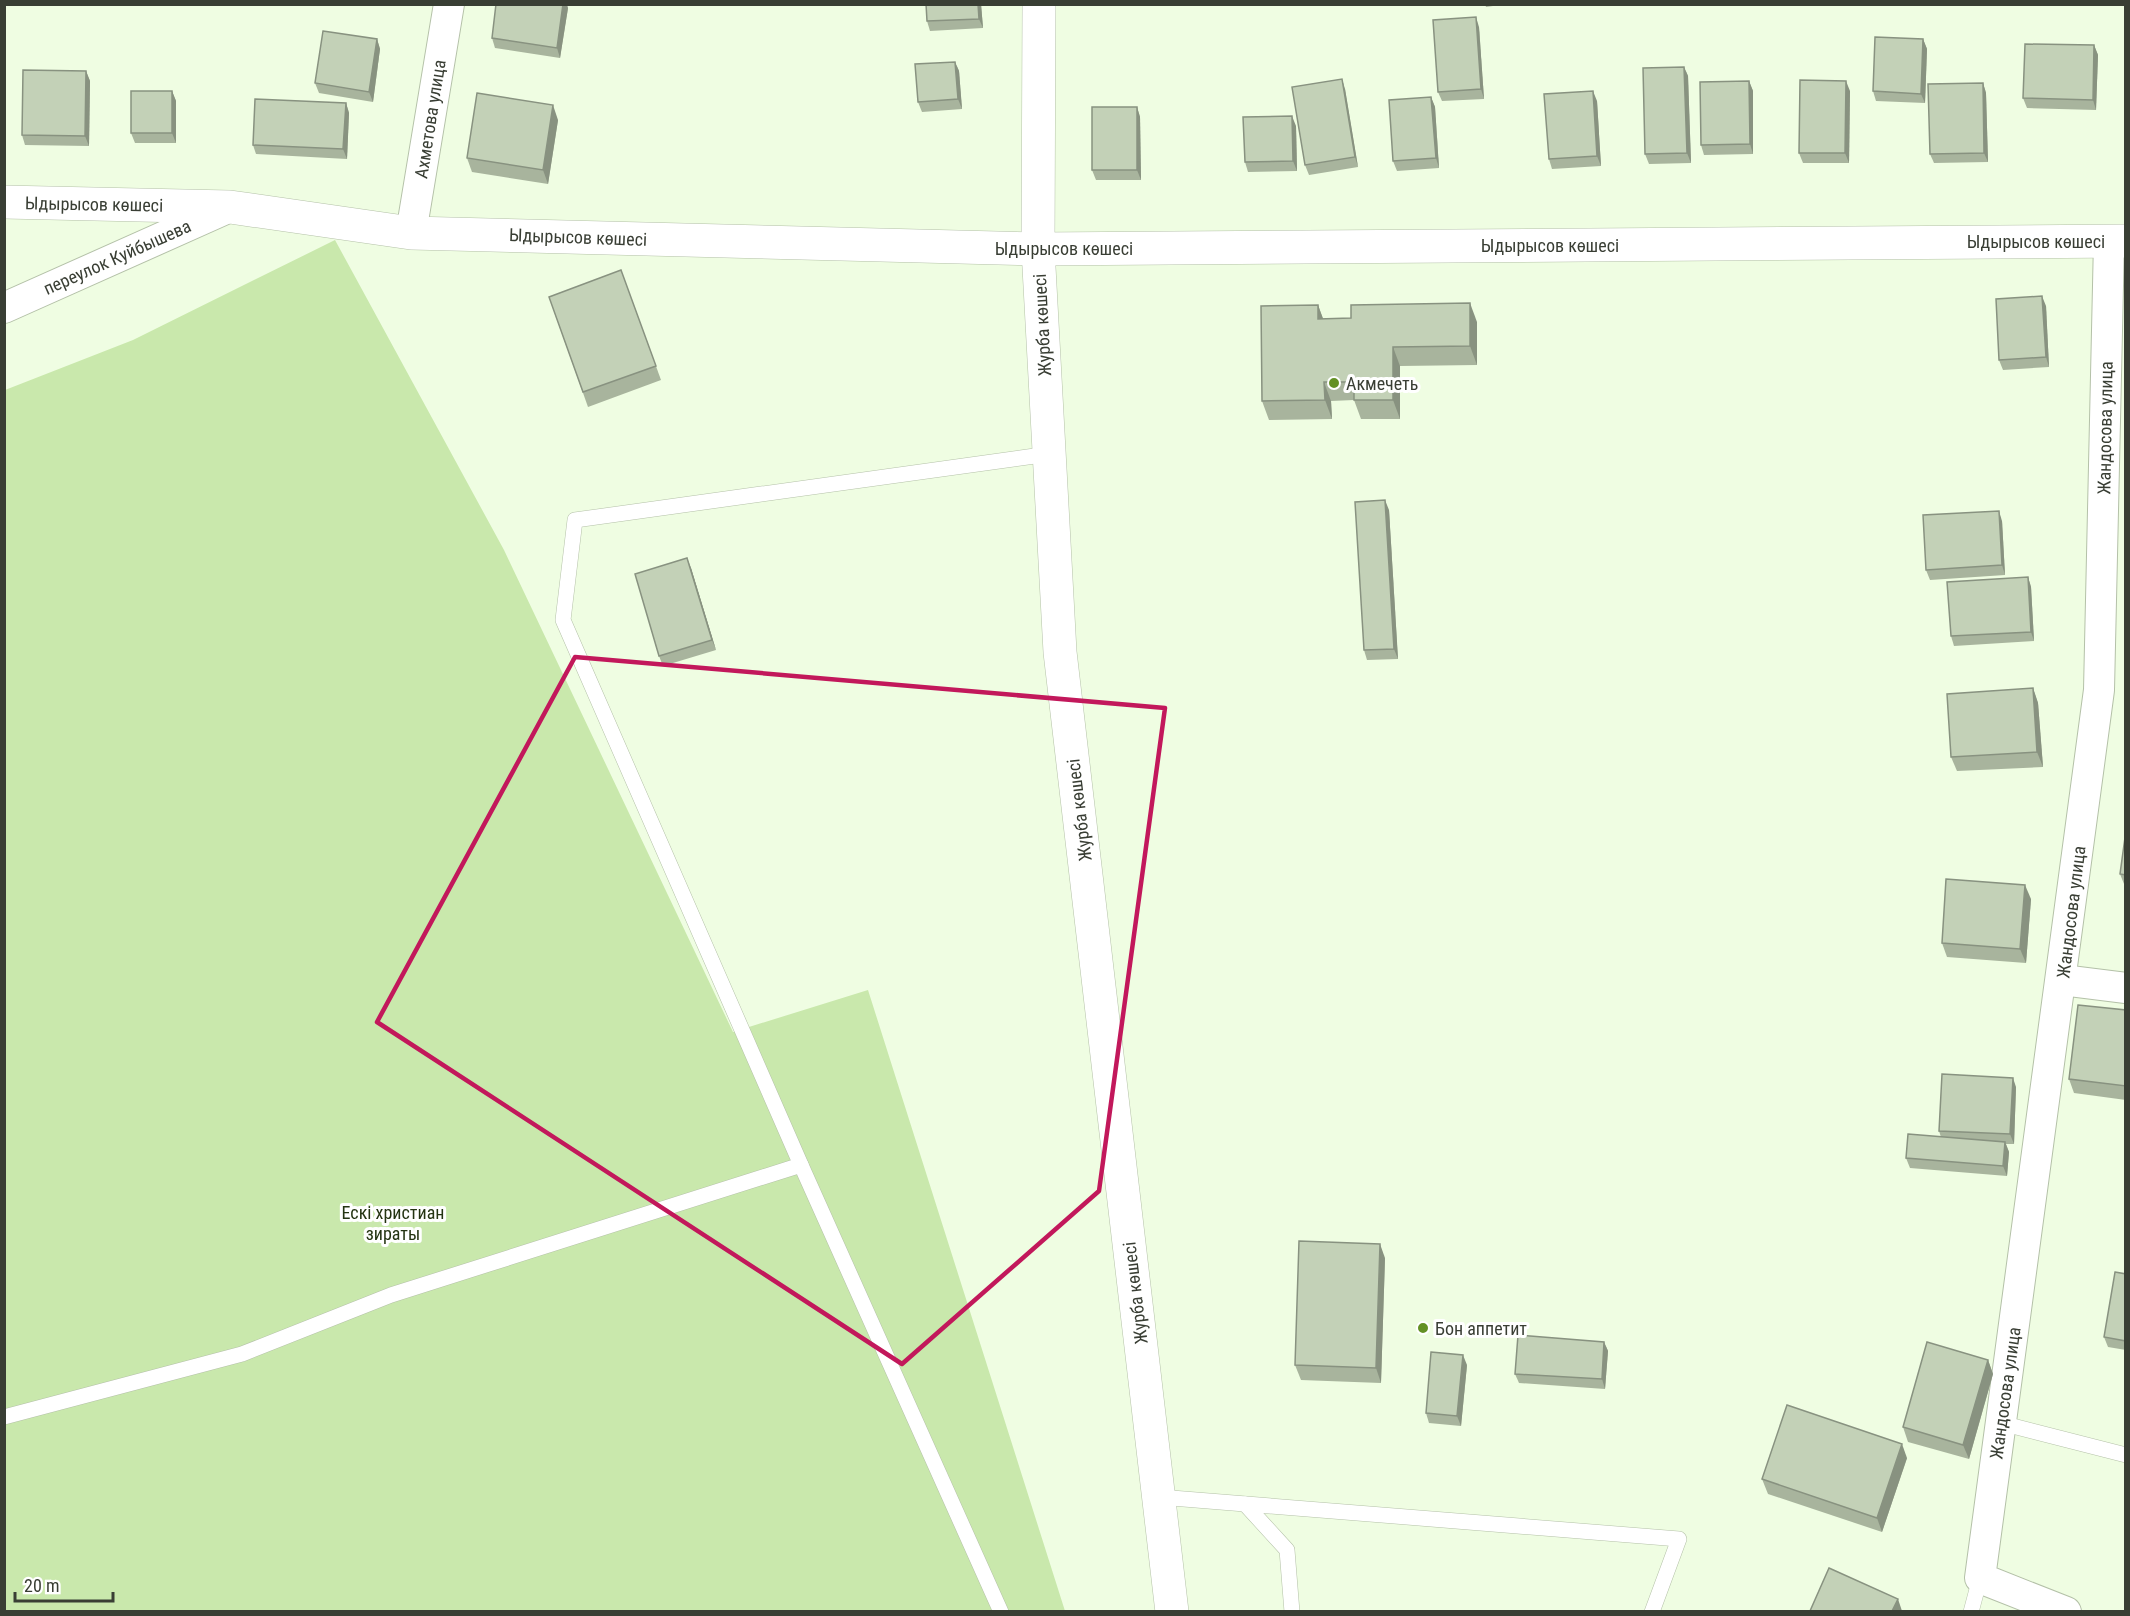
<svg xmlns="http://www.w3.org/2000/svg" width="2130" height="1616" font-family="'Roboto Condensed',sans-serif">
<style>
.green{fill:#c9e8ac}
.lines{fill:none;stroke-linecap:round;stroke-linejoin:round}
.lane-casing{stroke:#b4c1a8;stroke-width:16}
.street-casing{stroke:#b4c1a8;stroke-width:32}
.secondary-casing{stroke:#b4c1a8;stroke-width:34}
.lane{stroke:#fff;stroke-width:15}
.street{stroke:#fff;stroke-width:30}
.secondary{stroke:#fff;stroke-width:33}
.wall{fill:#a8b49d}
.shaded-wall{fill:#889280}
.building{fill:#c3d1b7;stroke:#889280;stroke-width:1.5}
.marked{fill:none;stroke:#c2185b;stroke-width:4.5;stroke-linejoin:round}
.poi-dot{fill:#639024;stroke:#fff;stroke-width:2}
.labels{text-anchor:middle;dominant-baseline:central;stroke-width:6;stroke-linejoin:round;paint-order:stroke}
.street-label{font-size:18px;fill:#393e34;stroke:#fff}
.poi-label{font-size:18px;fill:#393e34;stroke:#fff;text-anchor:start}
.park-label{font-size:18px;fill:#243412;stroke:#fff}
</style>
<rect width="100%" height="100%" fill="#effde2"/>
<polygon class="green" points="335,240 504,550 733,1032 868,990 1065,1611 5,1612 5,390 133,340"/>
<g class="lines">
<defs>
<g id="lane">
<polyline points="801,1165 1001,1612"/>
<polyline points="4,1417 242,1354 391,1295 801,1165 563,620 575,520 1049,454"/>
<polyline points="2001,1423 2126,1455"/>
<polyline points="1159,1497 1679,1539 1652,1612"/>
<polyline points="1245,1504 1287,1550 1292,1612"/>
<polyline points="1971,1612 1980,1578"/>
</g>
<g id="street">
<polyline points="411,233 449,4"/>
<polyline points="4,308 230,207"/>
<polyline points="2062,980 2126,988"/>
<polyline points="2066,1612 1980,1578 2099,690 2109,241"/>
</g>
<g id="secondary">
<polyline points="1039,4 1038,249 1060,652 1172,1612"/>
<polyline points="4,202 230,207 411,233 1038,249 2126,241"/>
</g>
</defs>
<use href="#lane" class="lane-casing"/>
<use href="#street" class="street-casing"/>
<use href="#secondary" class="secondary-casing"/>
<use href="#lane" class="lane"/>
<use href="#street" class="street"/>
<use href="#secondary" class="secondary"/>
</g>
<g class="wall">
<polygon points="926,4 981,4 983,28 930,31 927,21"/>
<polygon points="1485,4 1507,4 1486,7"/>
<polygon points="568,8 560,58 495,48 492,38"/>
<polygon points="1479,27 1484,99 1442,101 1438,92"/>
<polygon points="377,39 380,49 373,102 319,93 315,83"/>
<polygon points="1923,39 1927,49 1925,103 1876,101 1873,91"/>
<polygon points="2094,45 2098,55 2096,110 2027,108 2023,98"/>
<polygon points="955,62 959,71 962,109 922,112 918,102"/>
<polygon points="1684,67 1688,76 1691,163 1649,164 1645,154"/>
<polygon points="86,71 90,81 89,146 25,145 22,135"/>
<polygon points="1749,81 1753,91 1753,154 1704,155 1701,145"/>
<polygon points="1983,83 1986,93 1988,162 1934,163 1930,154"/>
<polygon points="1345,89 1358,167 1309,175 1305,165"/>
<polygon points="172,91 176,101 176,143 135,143 131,133"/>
<polygon points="1850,91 1849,163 1803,163 1799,153"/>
<polygon points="1431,97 1435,107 1439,168 1397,171 1393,161"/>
<polygon points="1597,101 1601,166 1552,169 1549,159"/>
<polygon points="346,103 349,113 347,159 256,154 253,145"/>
<polygon points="1137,107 1140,117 1141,180 1096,180 1092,170"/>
<polygon points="558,120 548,184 472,172 467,158"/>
<polygon points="1296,126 1297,171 1248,172 1245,162"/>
<polygon points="621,270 661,380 588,407 549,297"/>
<polygon points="1318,305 1323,319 1477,322 1477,365 1400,366 1400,419 1361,419 1354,400 1331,401 1332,419 1269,420 1262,401"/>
<polygon points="2046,306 2049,367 2003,370 1999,360"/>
<polygon points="1389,510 1398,659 1367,660 1364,650"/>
<polygon points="2002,521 2005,575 1930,580 1926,570"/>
<polygon points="691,568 716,650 663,666 659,656"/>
<polygon points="2028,577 2031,587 2034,641 1954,646 1951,636"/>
<polygon points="2033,688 2038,703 2043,767 1957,771 1951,757"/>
<polygon points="2126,830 2126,884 2124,884 2120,874"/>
<polygon points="2031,899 2026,963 1947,957 1942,943"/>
<polygon points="2126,1010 2126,1100 2074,1093 2069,1079"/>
<polygon points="2016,1087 2014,1144 2006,1144 2009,1152 2007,1176 1910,1168 1906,1158 1941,1137 1939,1131"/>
<polygon points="1385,1258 1381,1383 1301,1380 1295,1365"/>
<polygon points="2126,1274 2126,1350 2108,1347 2104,1337"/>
<polygon points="1604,1342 1608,1351 1605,1389 1519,1383 1515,1374"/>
<polygon points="1988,1360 1993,1374 1969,1459 1908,1442 1903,1427"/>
<polygon points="1467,1365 1461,1426 1429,1423 1426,1413"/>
<polygon points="1907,1458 1882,1532 1768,1494 1762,1479"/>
</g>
<g class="shaded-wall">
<polygon points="563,4 567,4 568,8 560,58 557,48"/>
<polygon points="978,4 981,4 983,28 979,19"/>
<polygon points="1476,17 1479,27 1484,99 1481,89"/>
<polygon points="377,39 380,49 373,102 369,92"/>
<polygon points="1923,39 1927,49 1925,103 1921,94"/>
<polygon points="2094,45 2098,55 2096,110 2093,100"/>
<polygon points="955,62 959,71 962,109 958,99"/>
<polygon points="1684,67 1688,76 1691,163 1687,153"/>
<polygon points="86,71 90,81 89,146 85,136"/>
<polygon points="1342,79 1345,89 1358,167 1355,157"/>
<polygon points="1749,81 1753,91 1753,154 1750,144"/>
<polygon points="1846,81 1850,91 1849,163 1845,153"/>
<polygon points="1983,83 1986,93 1988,162 1984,153"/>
<polygon points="172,91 176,101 176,143 172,133"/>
<polygon points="1593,91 1597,101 1601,166 1597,156"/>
<polygon points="1431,97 1435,107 1439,168 1436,158"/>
<polygon points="346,103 349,113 347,159 343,149"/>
<polygon points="553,105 558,120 548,184 543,170"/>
<polygon points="1137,107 1140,117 1141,180 1137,170"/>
<polygon points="1292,116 1296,126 1297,171 1293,161"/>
<polygon points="2042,296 2046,306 2049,367 2046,357"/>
<polygon points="1470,303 1477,322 1477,365 1470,346"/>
<polygon points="1318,305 1325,324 1318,319"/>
<polygon points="1393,347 1400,366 1400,419 1393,400"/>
<polygon points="1324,382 1331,401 1332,419 1325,400"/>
<polygon points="1385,500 1389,510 1398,659 1394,649"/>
<polygon points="1999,511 2002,521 2005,575 2002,565"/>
<polygon points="687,558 691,568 716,650 712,640"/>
<polygon points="2028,577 2031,587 2034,641 2031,632"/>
<polygon points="2033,688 2038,703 2043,767 2037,752"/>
<polygon points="2025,885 2031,899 2026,963 2020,949"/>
<polygon points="2013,1078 2016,1087 2014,1144 2010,1134"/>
<polygon points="2005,1142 2009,1152 2007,1176 2003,1166"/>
<polygon points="1380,1244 1385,1258 1381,1383 1376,1368"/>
<polygon points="1604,1342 1608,1351 1605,1389 1602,1379"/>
<polygon points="1463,1355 1467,1365 1461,1426 1457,1416"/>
<polygon points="1988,1360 1993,1374 1969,1459 1963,1445"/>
<polygon points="1902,1444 1907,1458 1882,1532 1877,1518"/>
<polygon points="1898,1599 1902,1611 1892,1611"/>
</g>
<g class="building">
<polygon points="496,4 563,4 557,48 492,38"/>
<polygon points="926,4 978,4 979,19 927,21"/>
<polygon points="1476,17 1481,89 1438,92 1433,20"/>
<polygon points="323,31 377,39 369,92 315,83"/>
<polygon points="1875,37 1923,39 1921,94 1873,91"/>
<polygon points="2025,44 2094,45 2093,100 2023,98"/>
<polygon points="955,62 958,99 918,102 915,64"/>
<polygon points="1684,67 1687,153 1645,154 1643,68"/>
<polygon points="23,70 86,71 85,136 22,135"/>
<polygon points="1342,79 1355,157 1305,165 1292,87"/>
<polygon points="1800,80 1846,81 1845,153 1799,153"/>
<polygon points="1749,81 1750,144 1701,145 1700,82"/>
<polygon points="1983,83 1984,153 1930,154 1928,84"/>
<rect x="131" y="91" width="41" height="42"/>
<polygon points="1593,91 1597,156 1549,159 1544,94"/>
<polygon points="477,93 553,105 543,170 467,158"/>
<polygon points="1431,97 1436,158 1393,161 1389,100"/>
<polygon points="255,99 346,103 343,149 253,145"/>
<rect x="1092" y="107" width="45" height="63"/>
<polygon points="1292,116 1293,161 1245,162 1243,117"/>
<polygon points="621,270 656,366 583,392 549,297"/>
<polygon points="2042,296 2046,357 1999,360 1996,299"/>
<polygon points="1470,303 1470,346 1393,347 1393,400 1354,400 1354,382 1324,382 1325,400 1262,401 1261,306 1318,305 1318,319 1351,318 1351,305"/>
<polygon points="1385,500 1394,649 1364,650 1355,502"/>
<polygon points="1999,511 2002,565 1926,570 1923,515"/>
<polygon points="687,558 712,640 659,656 635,574"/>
<polygon points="2028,577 2031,632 1951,636 1947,582"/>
<polygon points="2033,688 2037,752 1951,757 1947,694"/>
<polygon points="2126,830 2126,875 2120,874"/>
<polygon points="1946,879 2025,885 2020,949 1942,943"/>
<polygon points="2078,1005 2126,1010 2126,1086 2069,1079"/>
<polygon points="1942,1074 2013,1078 2010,1134 1939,1131"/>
<polygon points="1908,1134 2005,1142 2003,1166 1906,1158"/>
<polygon points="1299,1241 1380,1244 1376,1368 1295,1365"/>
<polygon points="2115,1272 2126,1274 2126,1341 2104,1337"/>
<polygon points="1518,1335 1604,1342 1602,1379 1515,1374"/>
<polygon points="1927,1342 1988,1360 1963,1445 1903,1427"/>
<polygon points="1431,1352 1463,1355 1457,1416 1426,1413"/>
<polygon points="1787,1405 1902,1444 1877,1518 1762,1479"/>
<polygon points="1829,1568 1898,1599 1892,1611 1810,1611"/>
</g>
<path class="marked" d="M575,657L1165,708L1099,1191L902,1364L377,1022Z"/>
<g class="poi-dot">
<circle cx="1334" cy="383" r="6"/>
<circle cx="1423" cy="1328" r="6"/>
</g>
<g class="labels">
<g class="street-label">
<text transform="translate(430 119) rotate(-81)">Ахметова улица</text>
<text transform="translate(94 204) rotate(1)">Ыдырысов көшесі</text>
<text transform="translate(578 237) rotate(2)">Ыдырысов көшесі</text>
<text x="2036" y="241">Ыдырысов көшесі</text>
<text x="1550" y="245">Ыдырысов көшесі</text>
<text x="1064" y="248">Ыдырысов көшесі</text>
<text transform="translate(117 257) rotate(-24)">переулок Куйбышева</text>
<text transform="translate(1042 325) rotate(-93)">Журба көшесі</text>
<text transform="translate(2105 428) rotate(-89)">Жандосова улица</text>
<text transform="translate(1079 810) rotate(-97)">Журба көшесі</text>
<text transform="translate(2071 912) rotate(-83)">Жандосова улица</text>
<text transform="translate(1135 1293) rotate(-97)">Журба көшесі</text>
<text transform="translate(2005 1393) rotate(-82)">Жандосова улица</text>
</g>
<g class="poi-label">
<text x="1346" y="383">Акмечеть</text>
<text x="1435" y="1328">Бон аппетит</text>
</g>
<g class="park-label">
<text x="393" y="1212">Ескі христиан<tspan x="393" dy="21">зираты</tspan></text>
</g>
</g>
<rect width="2130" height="1616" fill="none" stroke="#393e34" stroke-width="12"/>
<path d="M15 1592v9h98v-9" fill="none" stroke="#393e34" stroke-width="3"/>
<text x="24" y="1592" font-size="18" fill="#393e34" stroke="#ffffff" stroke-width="4.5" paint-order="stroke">20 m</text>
</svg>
